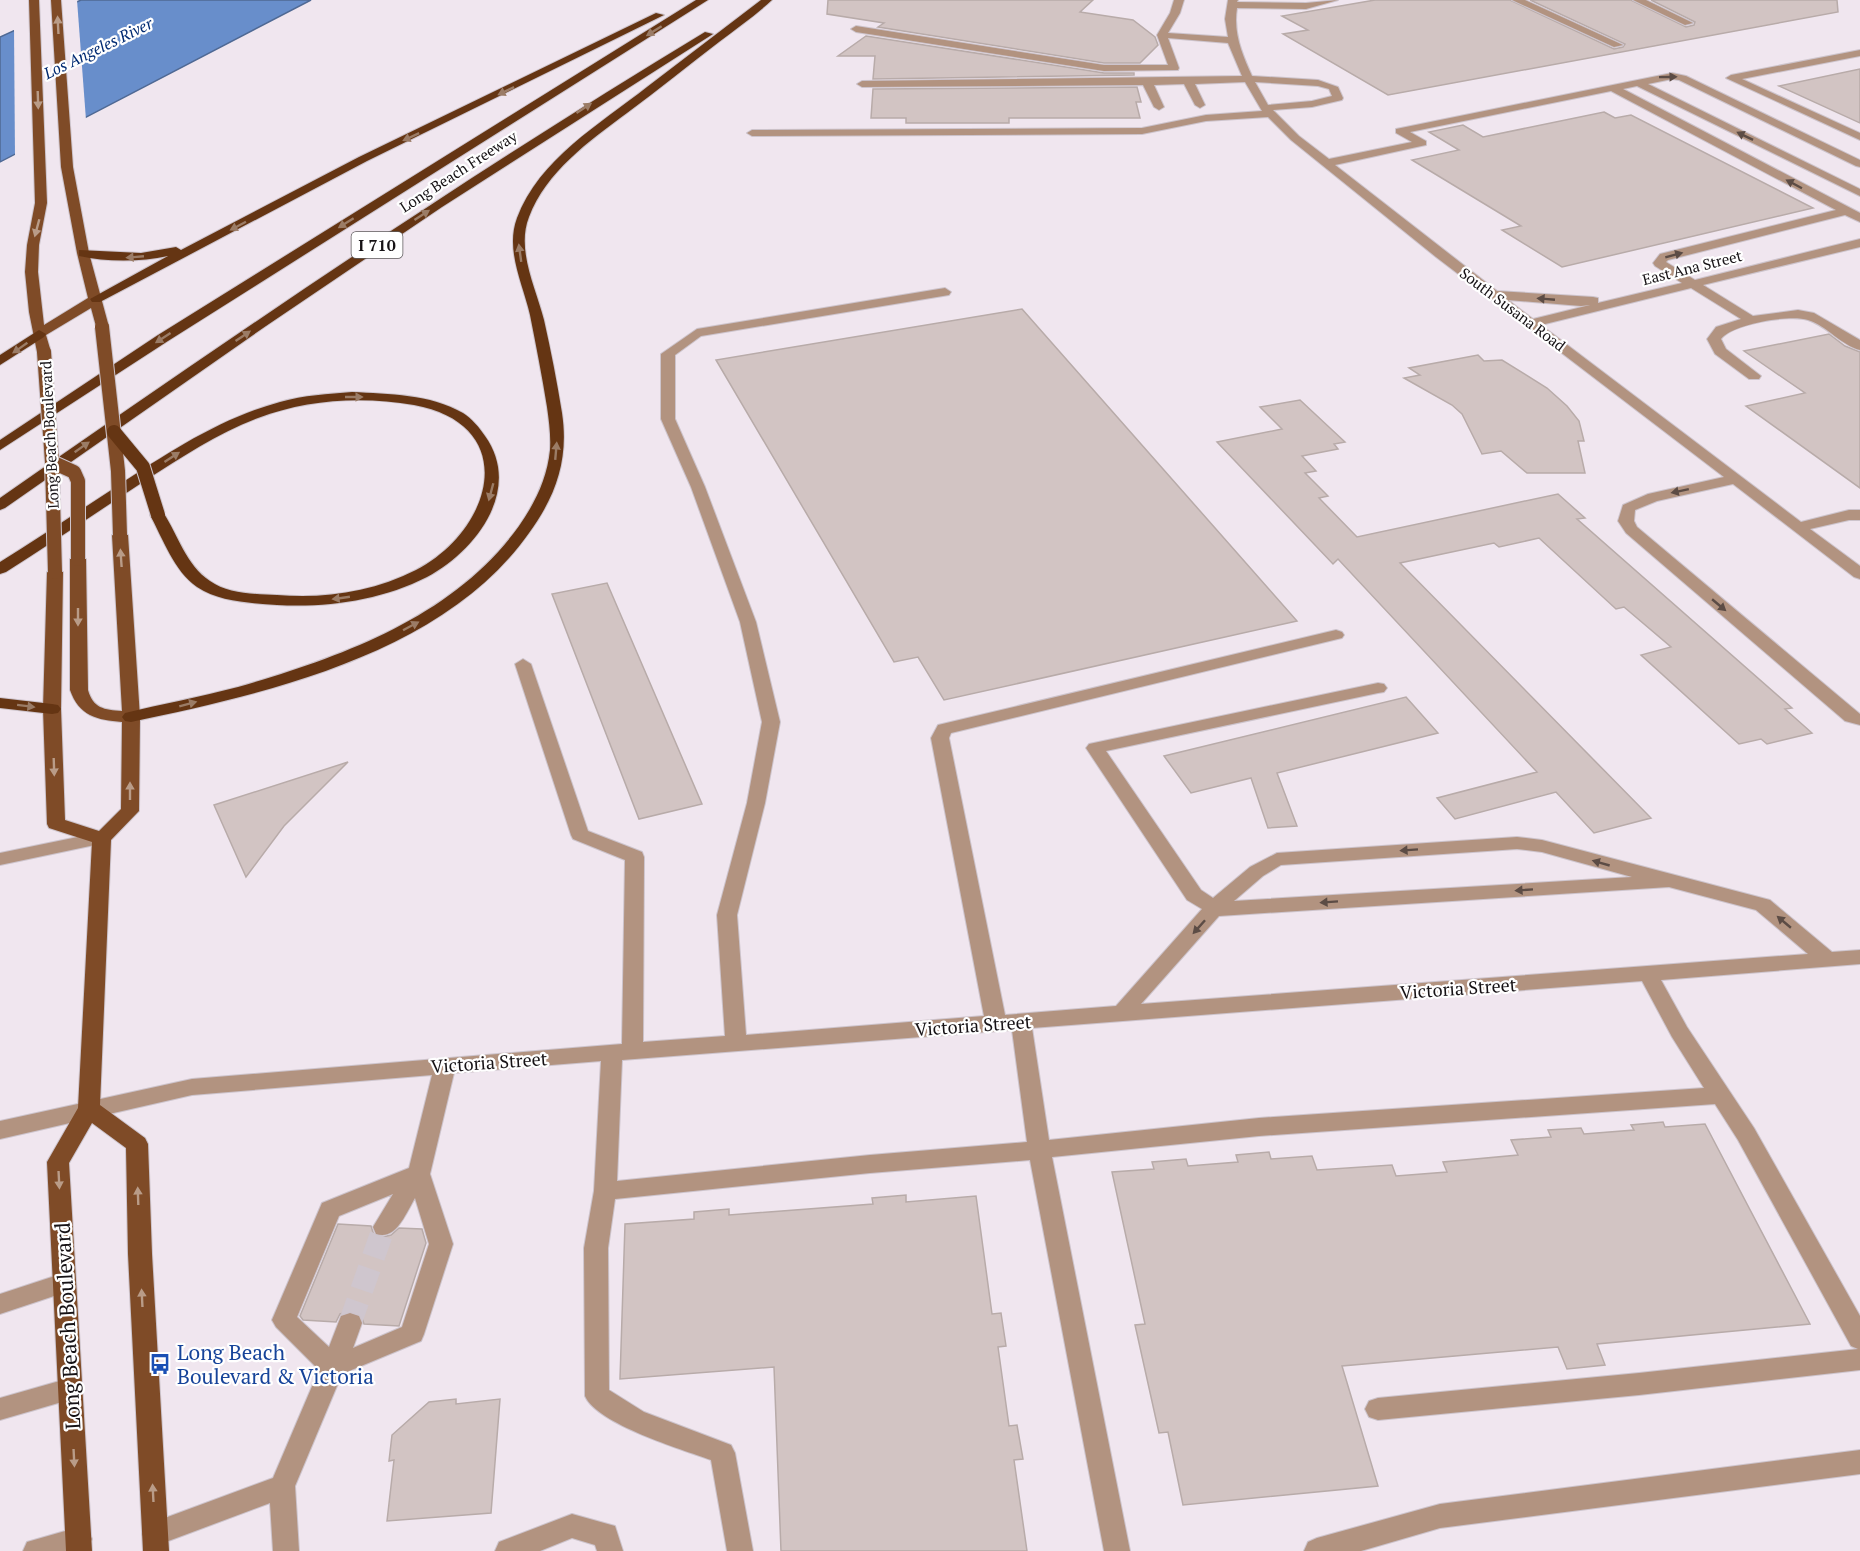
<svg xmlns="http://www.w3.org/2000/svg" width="1860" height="1551" font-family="'PT Serif',serif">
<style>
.water{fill:#688ecb;stroke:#4f6994;stroke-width:1.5}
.pier{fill:#f0e6ef}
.building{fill:#d2c4c3;stroke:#b8aba9;stroke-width:1.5}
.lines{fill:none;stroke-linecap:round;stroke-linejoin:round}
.minor-tunnel{stroke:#cfc6ce;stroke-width:23;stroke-dasharray:23 12;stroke-linecap:butt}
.minor-casing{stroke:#cdc4cc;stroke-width:2}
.major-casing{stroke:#cdc4cc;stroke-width:2}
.highway-casing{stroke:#cdc4cc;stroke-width:2}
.minor{fill:#b29380;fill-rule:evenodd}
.major{fill:#7f4b27;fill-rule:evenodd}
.highway{fill:#653513;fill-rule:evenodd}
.major-bridge-casing{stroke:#cdc4cc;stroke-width:16;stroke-linecap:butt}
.highway-bridge-casing{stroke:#cdc4cc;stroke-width:16;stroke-linecap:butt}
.major-bridge{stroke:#7f4b27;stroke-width:14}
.highway-bridge{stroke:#653513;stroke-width:14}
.oneway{fill:#b99c88}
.oneway2{fill:#9b7c66}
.oneway3{fill:#5c4c45}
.labels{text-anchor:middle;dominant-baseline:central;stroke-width:4.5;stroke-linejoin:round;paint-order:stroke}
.far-street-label{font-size:15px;fill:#161215;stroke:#fff}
.far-water-label{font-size:16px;font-style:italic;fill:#002a72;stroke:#fff}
.shield{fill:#fff;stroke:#5c595b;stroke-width:1.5}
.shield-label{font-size:16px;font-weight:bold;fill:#161215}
.street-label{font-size:18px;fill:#161215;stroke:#fff}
.near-street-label{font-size:21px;fill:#161215;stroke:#fff}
.near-transit-label{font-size:21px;fill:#164399;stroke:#fff;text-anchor:start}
</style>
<rect width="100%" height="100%" fill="#f0e6ef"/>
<polygon class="water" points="81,0 311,0 0,162 0,37"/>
<polygon class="pier" points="74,0 77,0 86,120 15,158 14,27"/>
<g class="building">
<polygon points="828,0 1093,0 1080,12 1133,20 1155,37 1158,45 1140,63 1104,63 878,27 884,23 827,14"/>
<polygon points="1375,0 1510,0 1614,49 1623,47 1625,44 1530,0 1631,0 1686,27 1694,25 1695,22 1651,0 1837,0 1838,12 1388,95 1283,34 1308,30 1282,16"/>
<polygon points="866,36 1104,73 1134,73 1134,75 873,79 875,56 838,56"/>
<polygon points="1860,69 1860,123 1779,86"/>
<polygon points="1137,87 1141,102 1136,102 1140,118 1009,118 1009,123 906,123 906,118 871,118 873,89"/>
<polygon points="1604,112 1615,118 1631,115 1813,208 1562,267 1502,230 1521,226 1412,160 1459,150 1429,132 1463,125 1483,137"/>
<polygon points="1022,309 1297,621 944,700 918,657 894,662 716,360"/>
<polygon points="1829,334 1845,346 1860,352 1860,488 1746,406 1805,393 1744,351"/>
<polygon points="1478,355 1484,361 1502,360 1547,388 1567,406 1579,421 1584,441 1578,441 1585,473 1527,473 1501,451 1482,454 1462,414 1452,405 1404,378 1420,375 1409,368"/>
<polygon points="1300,400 1345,442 1334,444 1338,449 1302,456 1316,471 1305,473 1328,496 1319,498 1357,537 1558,494 1585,518 1577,519 1792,708 1785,709 1812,733 1767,744 1761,739 1739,744 1641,655 1671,647 1624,607 1616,609 1539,538 1499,547 1494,543 1400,563 1651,818 1594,833 1556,792 1455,819 1437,798 1537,772 1338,559 1333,564 1217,442 1282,429 1260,407"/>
<polygon points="607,583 702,804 639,819 552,594"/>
<polygon points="1406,697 1438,733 1277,773 1297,826 1268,828 1251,778 1191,793 1164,756"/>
<polygon points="348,762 284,826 246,877 214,805"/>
<polygon points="1663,1122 1665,1127 1705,1124 1810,1324 1597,1344 1605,1365 1567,1369 1558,1347 1342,1366 1378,1486 1183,1505 1168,1432 1159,1433 1135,1325 1145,1324 1112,1172 1154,1169 1152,1162 1186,1159 1188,1166 1238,1162 1236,1155 1269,1152 1271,1159 1312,1156 1317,1170 1392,1165 1396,1176 1447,1172 1443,1162 1518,1155 1511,1140 1551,1137 1548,1130 1581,1128 1584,1134 1634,1130 1631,1125"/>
<polygon points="906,1195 906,1202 976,1196 992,1314 1001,1313 1006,1346 998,1347 1009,1426 1017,1425 1023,1459 1014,1460 1027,1551 781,1551 774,1367 620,1379 625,1224 694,1219 694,1212 729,1209 729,1215 873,1204 872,1198"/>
<polygon points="338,1224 371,1226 374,1235 383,1237 391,1235 399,1228 422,1229 426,1243 399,1326 364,1324 361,1315 351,1311 340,1314 336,1322 303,1320 300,1316"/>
<polygon points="456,1399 456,1404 500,1399 491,1513 387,1521 394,1460 389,1461 392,1435 429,1402"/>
</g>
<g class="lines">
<polyline class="minor-tunnel" points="350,1323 384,1227"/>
<defs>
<g id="minor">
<path d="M1174,0H1184L1180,13L1168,33L1228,37L1225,19L1228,0H1238L1237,2L1306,3L1338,0L1306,9L1237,8C1233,33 1242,54 1252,76L1318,80L1338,87L1343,98L1342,100L1312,107L1273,110L1299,136L1329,159L1412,142L1396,133V129L1672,73L1686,76L1860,160V167L1856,166L1679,80L1672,79L1648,84L1860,189V196L1637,86L1623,89L1860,213V222L1845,215L1668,260L1666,262L1695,280L1860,239V247L1703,285L1753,316L1798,310L1814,313L1860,340V350C1841,345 1827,326 1808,320C1790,314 1732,324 1721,339L1726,349L1761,376L1759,379H1749L1715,354L1707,339L1716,327L1741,319L1691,288L1541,325L1801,522L1849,510H1860V520H1849L1810,529L1860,566V579L1854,577L1733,484L1657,501L1635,510L1634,521L1637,527L1860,714V725L1845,721L1626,533L1618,521L1623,505L1648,494L1724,477L1436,257L1291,140L1268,117L1206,121L1142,134L752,136L747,133L752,130L1142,128L1206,115L1262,111L1245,82L1195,84L1205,105L1200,108L1195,105L1184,84L1154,85L1164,107L1159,110L1154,107L1143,85L862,87L857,84L862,81L1242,76L1228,43L1168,38L1179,68L1178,70L1104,71L856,32L851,29L856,26L1104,65H1168L1157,35L1170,13ZM1255,82L1318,86L1329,89L1332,96L1312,101L1268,105ZM1611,91L1836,210L1660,254L1653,263L1655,266L1682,283L1598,303V298L1593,297L1497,291L1335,165L1426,145V141L1410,132ZM1508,300L1581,306L1590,305L1533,319Z"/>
<polygon points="1512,0 1525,0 1623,45 1614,47"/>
<polygon points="1633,0 1646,0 1693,23 1685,25"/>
<polygon points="1860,50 1860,56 1742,79 1860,133 1860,140 1726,78 1731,75"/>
<path d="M945,288L951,292L949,295L701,336L675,355V419L705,487L756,622L780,722L765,803L737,915L746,1035L984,1016L931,738L938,725L1336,630L1342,632L1344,635L1342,638L951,733L949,738L1005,1015L1116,1006L1202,909L1187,900L1086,748L1089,744L1378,683L1384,684L1387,688L1384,692L1378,693L1106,751L1201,890L1213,898L1250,867L1277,853L1517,837L1542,840L1770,900L1832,952L1860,950V964L1661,980L1687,1027L1754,1128L1860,1316V1370L1639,1395L1378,1420L1369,1417L1365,1409L1369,1401L1378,1398L1639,1373L1858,1349L1851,1346L1738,1140L1715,1104L1259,1136L1052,1157L1130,1551H1104L1030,1160L870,1173L615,1199L608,1248L609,1390L644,1412L731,1445L735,1453L753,1551H727L711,1460C681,1449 597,1424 585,1396L584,1248L594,1191L601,1061L454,1073L430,1174L453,1244L424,1334L421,1341L342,1374L295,1486L299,1551H273L270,1503L155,1546L146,1543L142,1534L146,1525L273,1478L319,1370L276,1327L272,1320L322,1203L409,1168L432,1075L192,1095L0,1139V1121L192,1079L622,1044L625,860L573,839L571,835L515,664L523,659L531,664L588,831L642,852L644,857L643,1042L725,1036L717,915L747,803L762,722L740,622L691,487L661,419V354L697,329ZM1517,849L1542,852L1632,877L1234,901L1263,876L1281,865ZM1669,887L1756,910L1808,954L1141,1004L1219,916ZM1642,981L1672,1037L1704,1088L1259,1118L1049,1140L1032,1028ZM1012,1030L1027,1142L870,1155L617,1181L622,1060ZM393,1194L373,1227L376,1234C396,1241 406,1213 415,1198L429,1244L402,1327L353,1348L362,1323L359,1316L350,1313L341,1316L329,1347L297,1317L339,1216Z"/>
<polygon points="102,832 109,834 111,838 109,842 0,865 0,853"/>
<polygon points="64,1273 72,1276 76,1283 72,1290 0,1314 0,1294"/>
<polygon points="70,1378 79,1381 82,1389 79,1397 0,1420 0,1398"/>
<polygon points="1860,1450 1860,1474 1440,1528 1361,1551 1304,1551 1308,1542 1317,1538 1440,1504"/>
<polygon points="572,1514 615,1526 623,1551 597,1551 595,1545 572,1538 540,1551 495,1551 499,1542"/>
<polygon points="79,1527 88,1530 92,1539 88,1548 80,1551 23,1551 27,1542"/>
</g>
<g id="major">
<polygon points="29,0 39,0 47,203 39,245 38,272 44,325 88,298 77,253 61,167 51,0 61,0 73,167 89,253 109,327 107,330 97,330 91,308 46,335 51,352 44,356 37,352 29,312 25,272 27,245 35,203"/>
<path d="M120,530L128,535L140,717L139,811L111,840L100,1105L145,1138L148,1144L152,1254L169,1551H143L128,1254L126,1148L92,1123L69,1163L92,1551H66L47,1162L78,1108L92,842L49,828L47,824L43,709L47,572L55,567L63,572L61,709L65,820L99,831L121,809L122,722C97,720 79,716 70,690V559L78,554L86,559L88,690C93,708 104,710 122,711L112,535Z"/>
</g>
<g id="highway">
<polygon points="696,0 708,0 168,341 0,450 0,440 158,335"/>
<path d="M761,0H772C756,15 737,28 719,42C689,65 658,90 627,113C589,141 546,172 529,217C516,250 536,288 544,320C551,351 557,382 562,413C569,459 556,496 529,533C444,654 268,693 131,722L125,721L122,717L125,713C162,704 200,697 238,687C341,657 454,617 519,526C535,503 547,479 550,450C551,436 549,421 547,407C542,376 536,345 530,315C523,284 505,250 517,218C539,159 600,124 647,87C685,58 723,29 761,0Z"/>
<path d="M656,13L664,15L367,161L100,302H92L90,299L168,256C140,262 107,262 79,256V250L141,253L176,247L181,250L359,157Z"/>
<path d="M705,32L713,34L442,207L266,326L5,508L0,510V498C231,337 463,178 705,32Z"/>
<polygon points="39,330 46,334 44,337 0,365 0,355"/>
<path d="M352,392C389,394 430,394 463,413C472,419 479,427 485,436C523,489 476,551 427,577C382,600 327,608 277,605C251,603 219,602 197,587C174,571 163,539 150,515L158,510L163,512C178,535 186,565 210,581C228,594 255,594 277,595C324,599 373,592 416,570C493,530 522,425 414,405C363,396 307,399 258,418C218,433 182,457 146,480C99,511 53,542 6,572L0,574V562C40,537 79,511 119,485C169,452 221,418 280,402C304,395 328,394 352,392Z"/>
<polygon points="0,698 52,704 58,705 61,709 58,713 52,714 0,708"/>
</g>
</defs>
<use href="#minor" class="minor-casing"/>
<use href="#major" class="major-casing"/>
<use href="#highway" class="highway-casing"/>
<use href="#minor" class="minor"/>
<use href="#major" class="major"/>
<use href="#highway" class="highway"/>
<defs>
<g id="major-bridge">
<polyline points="102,327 118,471 120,535"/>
<polyline points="44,352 52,462 55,572"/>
<polyline points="52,462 74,472 78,481 78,559"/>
</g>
<polyline id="highway-bridge" points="114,432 143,467 158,515"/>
</defs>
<use href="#major-bridge" class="major-bridge-casing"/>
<use href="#highway-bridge" class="highway-bridge-casing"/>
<use href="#major-bridge" class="major-bridge"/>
<use href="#highway-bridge" class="highway-bridge"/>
</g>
<defs><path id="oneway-solid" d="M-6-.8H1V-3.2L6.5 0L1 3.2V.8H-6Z" transform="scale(1.5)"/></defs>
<g class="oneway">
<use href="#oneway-solid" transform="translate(58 25) rotate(-93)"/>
<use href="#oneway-solid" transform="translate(38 100) rotate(88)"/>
<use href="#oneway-solid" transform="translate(37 228) rotate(105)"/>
<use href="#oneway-solid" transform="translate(121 558) rotate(-94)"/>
<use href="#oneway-solid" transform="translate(78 617) rotate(90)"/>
<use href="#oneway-solid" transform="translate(54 767) rotate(88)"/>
<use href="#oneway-solid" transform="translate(130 791) rotate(-90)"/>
<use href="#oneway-solid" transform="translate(59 1180) rotate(87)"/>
<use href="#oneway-solid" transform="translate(138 1196) rotate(-92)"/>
<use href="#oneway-solid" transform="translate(142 1298) rotate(-93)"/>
<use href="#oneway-solid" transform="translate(74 1458) rotate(87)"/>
<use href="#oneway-solid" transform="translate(153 1493) rotate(-93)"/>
</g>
<g class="oneway2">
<use href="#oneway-solid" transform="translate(654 31) rotate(148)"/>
<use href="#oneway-solid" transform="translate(506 91) rotate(154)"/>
<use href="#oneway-solid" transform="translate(584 108) rotate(-33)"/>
<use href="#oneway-solid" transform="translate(411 137) rotate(155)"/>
<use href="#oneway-solid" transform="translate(422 215) rotate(-33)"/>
<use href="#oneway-solid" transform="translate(346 223) rotate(148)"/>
<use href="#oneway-solid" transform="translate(238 226) rotate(152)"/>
<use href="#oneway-solid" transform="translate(520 253) rotate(-98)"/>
<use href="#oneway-solid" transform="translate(135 257) rotate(175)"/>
<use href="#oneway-solid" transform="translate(243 336) rotate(-34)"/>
<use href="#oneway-solid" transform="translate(163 338) rotate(147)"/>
<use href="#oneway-solid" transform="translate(20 348) rotate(145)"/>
<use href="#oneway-solid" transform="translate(354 397)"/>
<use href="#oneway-solid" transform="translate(82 447) rotate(-35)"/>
<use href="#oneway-solid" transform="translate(556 451) rotate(-85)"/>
<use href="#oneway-solid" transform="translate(172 457) rotate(-33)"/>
<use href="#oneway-solid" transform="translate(491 492) rotate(105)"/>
<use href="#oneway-solid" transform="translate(341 598) rotate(172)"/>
<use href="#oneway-solid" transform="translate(411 626) rotate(-28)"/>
<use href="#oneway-solid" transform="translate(188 704) rotate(-15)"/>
<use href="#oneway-solid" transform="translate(26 706) rotate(7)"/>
</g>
<g class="oneway3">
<use href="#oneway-solid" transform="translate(1668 77) rotate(-1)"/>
<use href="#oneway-solid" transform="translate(1745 136) rotate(-154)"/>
<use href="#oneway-solid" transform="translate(1794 184) rotate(-152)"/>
<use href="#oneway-solid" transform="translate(1674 255) rotate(-15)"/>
<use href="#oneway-solid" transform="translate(1546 299) rotate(-175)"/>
<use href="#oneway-solid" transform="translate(1680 491) rotate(168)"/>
<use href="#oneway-solid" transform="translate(1719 605) rotate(40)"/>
<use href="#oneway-solid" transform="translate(1409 850) rotate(176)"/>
<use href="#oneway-solid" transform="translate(1601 863) rotate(-164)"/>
<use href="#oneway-solid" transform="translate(1524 890) rotate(176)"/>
<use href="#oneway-solid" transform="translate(1329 902) rotate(176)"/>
<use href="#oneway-solid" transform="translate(1784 922) rotate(-140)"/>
<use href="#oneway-solid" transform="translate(1199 927) rotate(132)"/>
</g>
<defs>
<symbol id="bus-bare" viewBox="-9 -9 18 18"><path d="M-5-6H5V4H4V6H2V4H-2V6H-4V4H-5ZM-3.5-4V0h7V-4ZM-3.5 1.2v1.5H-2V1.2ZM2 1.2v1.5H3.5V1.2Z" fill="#1a4fb4" stroke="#fff" stroke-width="2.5" paint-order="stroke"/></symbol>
</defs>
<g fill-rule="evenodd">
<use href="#bus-bare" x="145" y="1349" width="30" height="30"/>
</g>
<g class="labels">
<g class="far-street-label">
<text transform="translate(458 171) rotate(-33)">Long Beach Freeway</text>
<text transform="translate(1692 267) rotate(-14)">East Ana Street</text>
<text transform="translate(1513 309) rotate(37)">South Susana Road</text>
<text transform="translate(49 435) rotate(-93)">Long Beach Boulevard</text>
</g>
<g class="far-water-label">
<text transform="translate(98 48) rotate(-26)">Los Angeles River</text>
</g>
<rect class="shield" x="351.5" y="232" width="51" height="26" rx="4.5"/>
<g class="shield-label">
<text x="377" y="245">I 710</text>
</g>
<g class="street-label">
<text transform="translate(1458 988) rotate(-4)">Victoria Street</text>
<text transform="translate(973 1025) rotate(-4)">Victoria Street</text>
<text transform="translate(489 1062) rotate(-4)">Victoria Street</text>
</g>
<g class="near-street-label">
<text transform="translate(67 1326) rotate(-93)">Long Beach Boulevard</text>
</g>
<g class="near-transit-label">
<text x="177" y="1352">Long Beach<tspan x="177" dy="24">Boulevard &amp; Victoria</tspan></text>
</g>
</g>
</svg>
